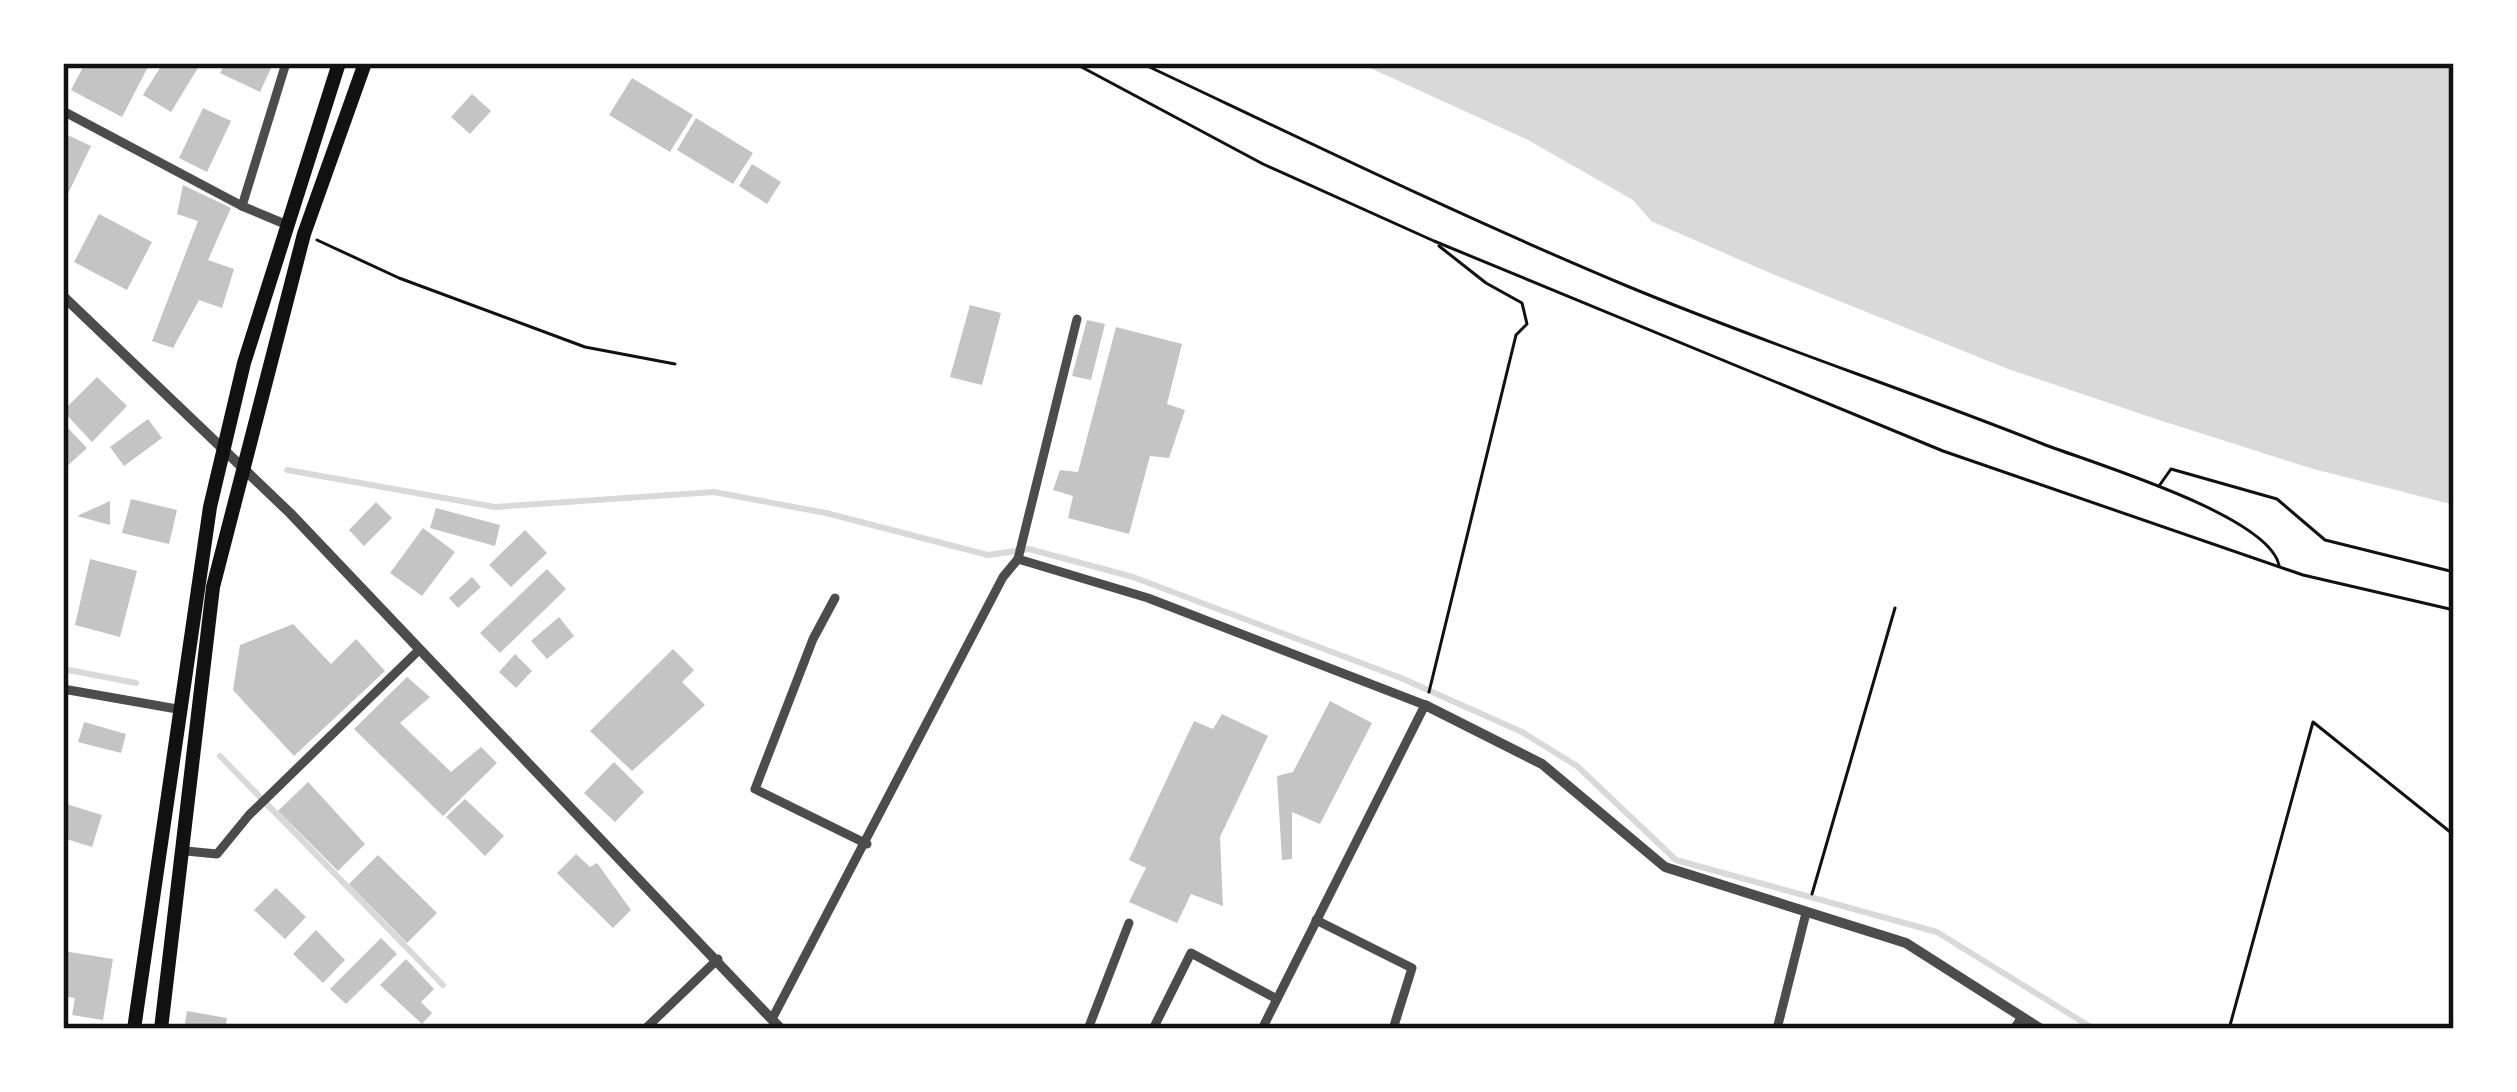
<svg xmlns="http://www.w3.org/2000/svg" width="2517" height="1092" font-family="Literata,serif">
<style>
.water{fill:#d9d9d9}
.lines{fill:none;stroke-linecap:round;stroke-linejoin:round}
.stream{stroke:#d9d9d9;stroke-width:6}
.building{fill:#c4c4c4}
.path{stroke:#111;stroke-width:3}
.minor{stroke:#4c4c4c;stroke-width:9}
.tertiary{stroke:#4c4c4c;stroke-width:10}
.trunk{stroke:#111;stroke-width:14}
.neatline{fill:none;stroke:#111;stroke-width:4.5}
</style>
<rect width="100%" height="100%" fill="#fff"/>
<polygon class="water" points="1359,63 2454,63 2454,505 2310,468 2156,419 2008,369 1770,273 1651,221 1633,200 1528,140"/>
<g class="lines">
<g class="stream">
<polyline points="287,470 495,507 714,492 826,513 988,555 1029,549 1133,577 1401,678 1522,732 1577,766 1676,860 1937,932 2094,1029"/>
<polyline points="63,669 136,683"/>
<polyline points="220,756 443,985"/>
</g>
</g>
<g class="building">
<polygon points="85,63 150,63 122,117 71,90"/>
<polygon points="163,63 201,63 171,112 143,95"/>
<polygon points="225,63 260,63 271,68 260,92 220,73"/>
<polygon points="632,78 693,115 670,152 609,115"/>
<polygon points="472,94 491,111 470,134 451,117"/>
<polygon points="203,108 231,121 207,172 179,158"/>
<polygon points="696,118 753,153 733,184 677,150"/>
<polygon points="63,133 91,146 63,204"/>
<polygon points="752,164 781,182 767,204 739,186"/>
<polygon points="183,185 231,208 208,260 234,269 222,308 199,300 173,348 152,341 198,221 177,214"/>
<polygon points="99,214 152,242 127,290 74,262"/>
<polygon points="970,305 1001,313 982,385 950,377"/>
<polygon points="1087,320 1105,324 1091,380 1072,376"/>
<polygon points="1116,327 1182,344 1167,404 1185,410 1169,458 1150,456 1129,534 1068,518 1073,496 1053,490 1060,470 1078,472"/>
<polygon points="97,377 127,406 92,442 63,411"/>
<polygon points="148,419 162,438 124,466 110,447"/>
<polygon points="63,423 87,448 63,470"/>
<polygon points="131,499 177,510 169,544 122,533"/>
<polygon points="110,501 110,525 77,516"/>
<polygon points="376,502 392,518 364,546 349,530"/>
<polygon points="436,508 500,525 495,546 430,528"/>
<polygon points="423,528 455,552 422,596 390,573"/>
<polygon points="525,530 547,553 511,587 489,565"/>
<polygon points="90,559 137,571 120,637 75,625"/>
<polygon points="547,569 566,589 500,653 480,633"/>
<polygon points="472,577 481,587 458,608 449,598"/>
<polygon points="559,617 574,636 547,659 531,641"/>
<polygon points="293,624 331,664 356,639 385,671 294,756 233,690 240,645"/>
<polygon points="673,649 694,670 682,682 705,705 632,771 590,731"/>
<polygon points="515,654 532,671 516,688 499,672"/>
<polygon points="407,677 430,697 400,723 451,772 481,747 497,763 443,816 354,729"/>
<polygon points="1330,701 1372,723 1320,824 1292,812 1292,859 1282,860 1277,776 1293,772"/>
<polygon points="1222,714 1268,736 1220,837 1223,906 1191,894 1177,923 1129,902 1146,868 1129,860 1194,721 1213,729"/>
<polygon points="84,722 126,734 121,753 78,742"/>
<polygon points="614,762 644,792 615,822 584,793"/>
<polygon points="308,782 365,844 338,871 278,811"/>
<polygon points="465,799 504,836 485,856 446,817"/>
<polygon points="63,803 102,815 92,847 63,838"/>
<polygon points="576,854 590,867 597,863 631,910 613,928 557,873"/>
<polygon points="378,855 437,913 407,943 349,884"/>
<polygon points="276,888 306,917 285,939 254,910"/>
<polygon points="316,930 345,960 323,983 293,954"/>
<polygon points="381,938 397,954 346,1004 330,989"/>
<polygon points="63,951 113,959 103,1020 72,1015 75,998 63,996"/>
<polygon points="406,959 434,989 421,1002 432,1013 422,1024 380,985"/>
<polygon points="187,1011 227,1018 225,1029 184,1029"/>
</g>
<g class="lines">
<g class="path">
<polyline points="1074,63 1263,164 1434,241 1943,451 2303,575 2454,610"/>
<path d="M1141,63C1302,139 1462,217 1627,286C1764,343 1905,389 2043,444C2092,463 2268,515 2279,565"/>
<polyline points="317,240 399,278 585,347 675,364"/>
<polyline points="2159,486 2171,469 2277,499 2325,540 2454,572"/>
<polyline points="1429,692 1516,335 1527,324 1522,303 1486,283 1439,246"/>
<polyline points="1812,894 1895,608"/>
<polyline points="2229,1029 2313,722 2454,835"/>
</g>
<g class="minor">
<polyline points="63,111 242,206"/>
<polyline points="285,224 242,206 286,63"/>
<polyline points="1018,559 1148,598 1425,705 1262,1029"/>
<polyline points="835,598 813,639 755,789 867,844"/>
<polyline points="63,689 177,709"/>
<polyline points="186,851 217,854 249,815 419,650"/>
<polyline points="1316,920 1412,968 1393,1029"/>
<polyline points="772,1019 1003,577 1018,559 1077,319"/>
<polyline points="645,1029 718,959"/>
<polyline points="1088,1029 1129,923"/>
<polyline points="1153,1029 1191,953 1277,999"/>
<polyline points="1777,1029 1806,913"/>
<polyline points="2014,1029 2022,1017"/>
</g>
<g class="tertiary">
<polyline points="63,296 290,513 781,1029"/>
<polyline points="1425,705 1542,764 1665,867 1906,943 2041,1029"/>
</g>
<g class="trunk">
<polyline points="134,1029 210,507 244,363 339,63"/>
<polyline points="161,1029 213,587 304,234 365,63"/>
</g>
</g>
<rect width="2517" height="1092" fill="none" stroke="#ffffff" stroke-width="132"/>
<rect x="66" y="66" width="2385" height="960" class="neatline"/>
</svg>
